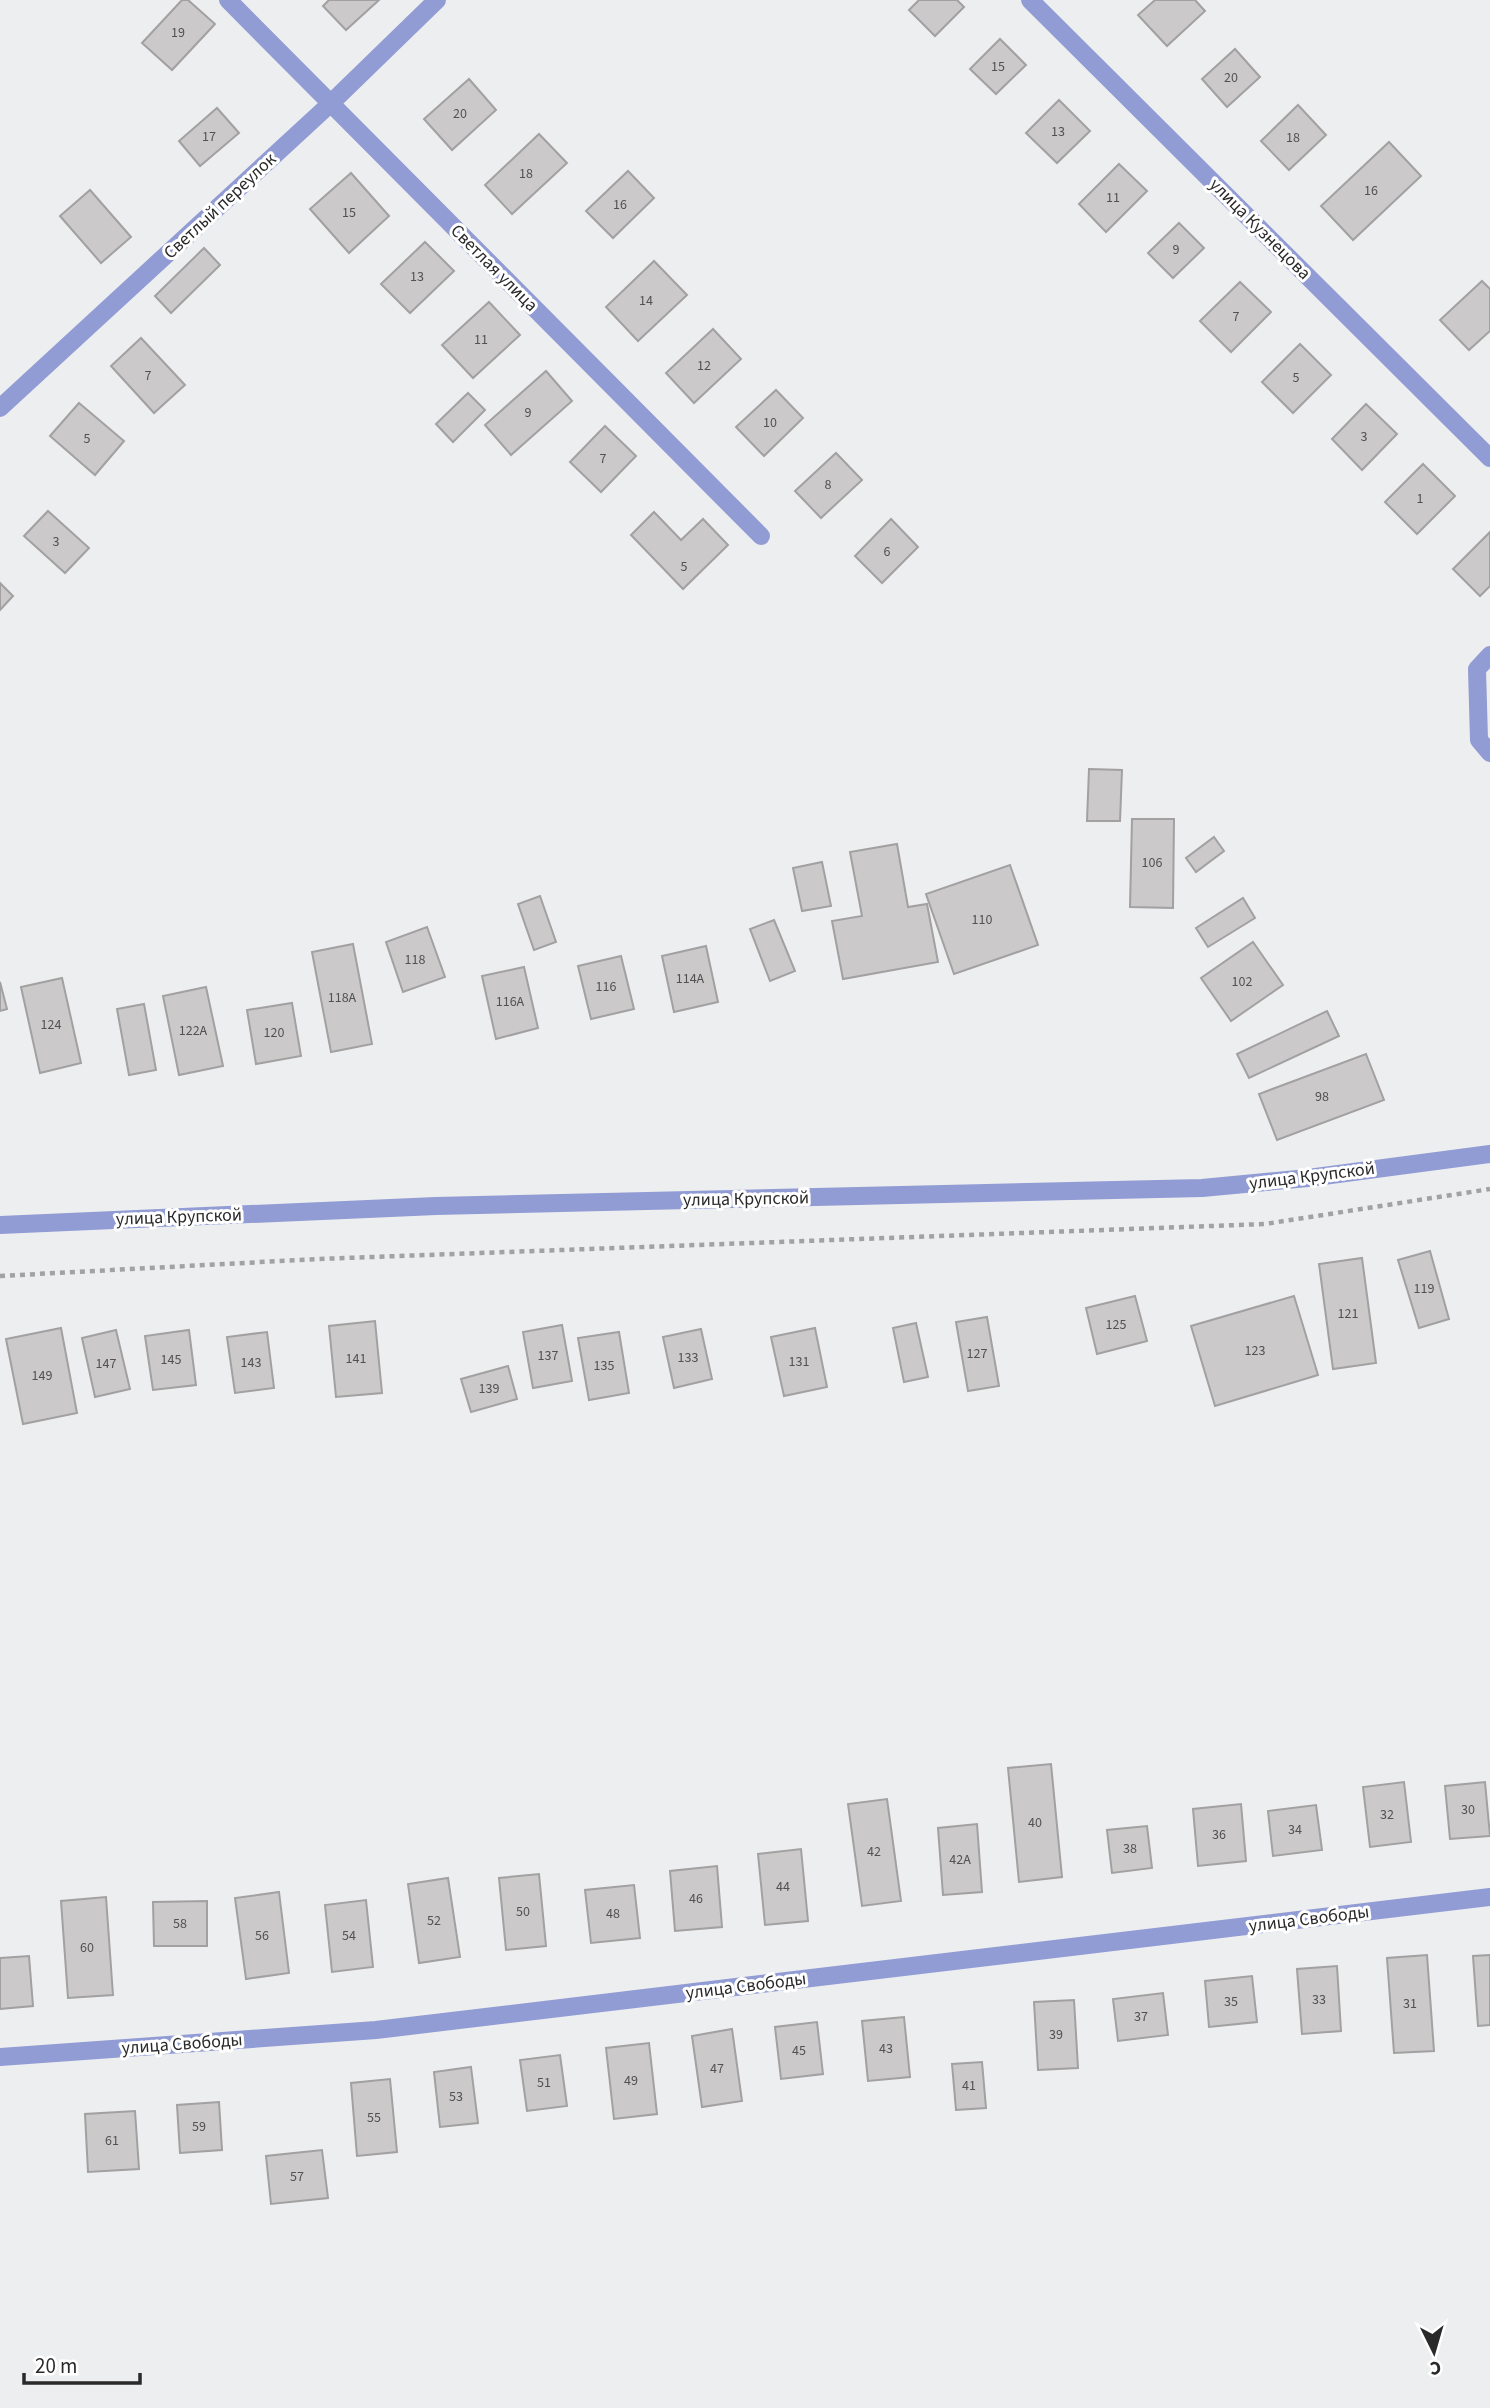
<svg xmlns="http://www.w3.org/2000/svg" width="1490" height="2408" font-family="'Source Sans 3',sans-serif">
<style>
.building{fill:#cbc9c9;stroke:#a2a0a1;stroke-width:2}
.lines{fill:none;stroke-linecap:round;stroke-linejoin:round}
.path{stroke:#a1a2a2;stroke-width:4.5;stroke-dasharray:5 5;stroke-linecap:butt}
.minor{stroke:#919bd4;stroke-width:18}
.labels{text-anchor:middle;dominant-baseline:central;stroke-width:6;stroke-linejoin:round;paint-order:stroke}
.number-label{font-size:14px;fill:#525252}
.street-label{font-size:18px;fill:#2a2a2a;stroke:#fff}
</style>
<rect width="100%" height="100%" fill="#edeeef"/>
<g class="building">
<polygon points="182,0 188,0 215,24 172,70 142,43"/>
<polygon points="329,0 379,0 346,30 323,6"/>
<polygon points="919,0 957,0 964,7 935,36 909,10"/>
<polygon points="1155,0 1195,0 1205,11 1167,46 1138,15"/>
<polygon points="1000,39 1026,65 996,94 970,69"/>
<polygon points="1235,49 1260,77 1227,107 1202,79"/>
<polygon points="469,79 496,110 452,150 424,119"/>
<polygon points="1059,100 1090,131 1057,163 1026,133"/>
<polygon points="1298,105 1326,135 1289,170 1261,141"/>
<polygon points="217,108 239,133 200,166 179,141"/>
<polygon points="539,134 567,163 512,214 485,185"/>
<polygon points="1389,142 1421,176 1353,240 1321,206"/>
<polygon points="1119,164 1147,191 1106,232 1079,204"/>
<polygon points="628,171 654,198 613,238 586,211"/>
<polygon points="351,173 389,216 349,253 310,209"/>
<polygon points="90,190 131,237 101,263 60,216"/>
<polygon points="1179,223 1204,248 1173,278 1148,253"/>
<polygon points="425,242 454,271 410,313 381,284"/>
<polygon points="204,248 220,265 171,313 155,296"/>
<polygon points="654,261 687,295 638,341 606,307"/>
<polygon points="1482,281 1490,289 1490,331 1469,350 1440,320"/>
<polygon points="1240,282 1271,312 1231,352 1200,321"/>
<polygon points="489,302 520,335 473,378 442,345"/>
<polygon points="713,329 741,359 694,403 666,373"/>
<polygon points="141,338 185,385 154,413 111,366"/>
<polygon points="1300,344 1331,375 1293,413 1262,382"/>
<polygon points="546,371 572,401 511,455 485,425"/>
<polygon points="776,390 803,418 764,456 736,427"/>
<polygon points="468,393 485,410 453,442 436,424"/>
<polygon points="79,403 124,441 95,475 50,436"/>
<polygon points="1366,404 1397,434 1362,470 1332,439"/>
<polygon points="605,426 636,456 601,492 570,462"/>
<polygon points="836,453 862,480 821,518 795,491"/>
<polygon points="1423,464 1455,496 1417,534 1385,502"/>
<polygon points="48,511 89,548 65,573 24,536"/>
<polygon points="654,512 681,540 703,519 728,545 683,589 631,535"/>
<polygon points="891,519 918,547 882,583 855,556"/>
<polygon points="1490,532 1490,586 1480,596 1453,569"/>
<polygon points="0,583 13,596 0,610"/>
<polygon points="1089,769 1122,770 1120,821 1087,821"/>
<polygon points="1132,819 1174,819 1173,908 1130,907"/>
<polygon points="1214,837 1224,851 1196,872 1186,858"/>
<polygon points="897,844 908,907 927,904 938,962 843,979 832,921 862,916 850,852"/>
<polygon points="822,862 831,906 802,911 793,868"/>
<polygon points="1010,865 1038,945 954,974 926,894"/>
<polygon points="540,896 556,942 534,950 518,904"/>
<polygon points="1243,898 1255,918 1208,947 1196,928"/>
<polygon points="774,920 795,971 770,981 750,929"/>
<polygon points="427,927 445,977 403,992 386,942"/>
<polygon points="1253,942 1283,985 1231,1021 1201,978"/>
<polygon points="353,944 372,1044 331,1052 312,952"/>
<polygon points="706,946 718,1002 674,1012 662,956"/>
<polygon points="621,956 634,1009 591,1019 578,966"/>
<polygon points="524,967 538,1028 496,1039 482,976"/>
<polygon points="62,978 81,1063 40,1073 21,987"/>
<polygon points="0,982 7,1009 0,1011"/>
<polygon points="206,987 223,1066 179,1075 163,996"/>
<polygon points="292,1003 301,1056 256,1064 247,1010"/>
<polygon points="144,1004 156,1070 129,1075 117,1009"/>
<polygon points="1327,1011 1339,1036 1249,1078 1237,1054"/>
<polygon points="1366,1054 1384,1100 1277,1140 1259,1094"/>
<polygon points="1430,1251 1449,1319 1419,1328 1398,1260"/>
<polygon points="1362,1258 1376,1363 1333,1369 1319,1264"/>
<polygon points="1135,1296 1147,1341 1097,1354 1086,1308"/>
<polygon points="1294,1296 1318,1375 1215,1406 1191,1326"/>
<polygon points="987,1317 999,1386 968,1391 956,1322"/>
<polygon points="375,1321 382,1393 336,1397 329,1326"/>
<polygon points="916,1323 928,1377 904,1382 893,1328"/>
<polygon points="562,1325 572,1381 533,1388 523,1332"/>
<polygon points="61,1328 77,1413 23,1424 6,1339"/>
<polygon points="815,1328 827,1387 784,1396 771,1337"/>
<polygon points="701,1329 712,1379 674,1388 663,1337"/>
<polygon points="116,1330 130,1389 95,1397 82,1338"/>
<polygon points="189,1330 196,1385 153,1390 145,1336"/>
<polygon points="267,1332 274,1388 235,1393 227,1337"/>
<polygon points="619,1332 629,1393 589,1400 578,1338"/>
<polygon points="508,1366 517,1399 471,1412 461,1379"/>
<polygon points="1051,1764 1062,1877 1019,1882 1008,1768"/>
<polygon points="1404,1782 1411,1842 1370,1847 1363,1787"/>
<polygon points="1485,1782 1490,1836 1450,1839 1445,1786"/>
<polygon points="887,1799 901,1901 862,1906 848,1804"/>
<polygon points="1241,1804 1246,1861 1198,1866 1193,1809"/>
<polygon points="1316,1805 1322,1850 1273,1856 1268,1811"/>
<polygon points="977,1824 982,1892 943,1895 938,1828"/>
<polygon points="1147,1826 1152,1868 1112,1873 1107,1830"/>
<polygon points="801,1849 808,1921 765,1925 758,1854"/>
<polygon points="717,1866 722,1927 675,1931 670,1871"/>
<polygon points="539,1874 546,1946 506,1950 499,1878"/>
<polygon points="448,1878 460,1957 419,1963 408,1884"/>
<polygon points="634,1885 640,1938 591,1943 585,1890"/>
<polygon points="279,1892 289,1973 246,1979 235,1898"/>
<polygon points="106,1897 113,1995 68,1998 61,1901"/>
<polygon points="366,1900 373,1967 332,1972 325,1905"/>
<polygon points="207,1901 207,1946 154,1946 153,1902"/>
<polygon points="1427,1955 1434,2051 1394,2053 1387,1958"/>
<polygon points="1490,1955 1490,2025 1478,2026 1473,1956"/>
<polygon points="29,1956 33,2006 0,2009 0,1958"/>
<polygon points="1337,1966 1341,2031 1302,2034 1297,1969"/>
<polygon points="1252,1976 1257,2022 1209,2027 1205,1981"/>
<polygon points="1163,1993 1168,2035 1118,2041 1113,1999"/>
<polygon points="1074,2000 1078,2068 1038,2070 1034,2002"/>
<polygon points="904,2017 910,2077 868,2081 862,2021"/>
<polygon points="817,2022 823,2074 781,2079 775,2027"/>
<polygon points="732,2029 742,2101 702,2107 692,2036"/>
<polygon points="649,2043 657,2114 614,2119 606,2048"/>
<polygon points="560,2055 567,2106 527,2111 520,2060"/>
<polygon points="982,2062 986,2108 956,2110 952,2064"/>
<polygon points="471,2067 478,2123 440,2127 434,2072"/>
<polygon points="390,2079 397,2152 357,2156 351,2083"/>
<polygon points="219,2102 222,2150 180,2153 177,2105"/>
<polygon points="135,2111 139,2169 88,2172 85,2114"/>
<polygon points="322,2150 328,2198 271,2204 266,2156"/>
</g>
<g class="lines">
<polyline class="path" points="0,1276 318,1259 1265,1224 1490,1189"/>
<g class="minor">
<polyline points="228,0 761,536"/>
<polyline points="1030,0 1490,458"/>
<polyline points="0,408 330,104 437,0"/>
<polyline points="1490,655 1477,669 1479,740 1490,753"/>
<polyline points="0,1225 436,1206 1202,1188 1308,1178 1490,1154"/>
<polyline points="0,2057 376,2030 1490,1897"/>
</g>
</g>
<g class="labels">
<g class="number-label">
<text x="178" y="33">19</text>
<text x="998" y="67">15</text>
<text x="1231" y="78">20</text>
<text x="460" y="114">20</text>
<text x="1058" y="132">13</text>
<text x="209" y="137">17</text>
<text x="1293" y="138">18</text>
<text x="526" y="174">18</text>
<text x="1371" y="191">16</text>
<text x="1113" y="198">11</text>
<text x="620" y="205">16</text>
<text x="349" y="213">15</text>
<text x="1176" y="250">9</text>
<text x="417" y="277">13</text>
<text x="646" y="301">14</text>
<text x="1236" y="317">7</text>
<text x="481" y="340">11</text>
<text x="704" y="366">12</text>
<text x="148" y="376">7</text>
<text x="1296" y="378">5</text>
<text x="528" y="413">9</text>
<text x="770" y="423">10</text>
<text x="1364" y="437">3</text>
<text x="87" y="439">5</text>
<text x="603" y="459">7</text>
<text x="828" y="485">8</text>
<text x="1420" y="499">1</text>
<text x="56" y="542">3</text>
<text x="887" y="552">6</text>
<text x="684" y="567">5</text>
<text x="1152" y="863">106</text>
<text x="982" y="920">110</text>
<text x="415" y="960">118</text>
<text x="690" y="979">114А</text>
<text x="1242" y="982">102</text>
<text x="606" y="987">116</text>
<text x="342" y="998">118А</text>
<text x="510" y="1002">116А</text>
<text x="51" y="1025">124</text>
<text x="193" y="1031">122А</text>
<text x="274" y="1033">120</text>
<text x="1322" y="1097">98</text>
<text x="1424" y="1289">119</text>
<text x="1348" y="1314">121</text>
<text x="1116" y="1325">125</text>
<text x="1255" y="1351">123</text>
<text x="977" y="1354">127</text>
<text x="548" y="1356">137</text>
<text x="688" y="1358">133</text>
<text x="356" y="1359">141</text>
<text x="171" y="1360">145</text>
<text x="799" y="1362">131</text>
<text x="251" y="1363">143</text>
<text x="106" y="1364">147</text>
<text x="604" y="1366">135</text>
<text x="42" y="1376">149</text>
<text x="489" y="1389">139</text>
<text x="1468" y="1810">30</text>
<text x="1387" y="1815">32</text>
<text x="1035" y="1823">40</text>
<text x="1295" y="1830">34</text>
<text x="1219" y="1835">36</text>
<text x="1130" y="1849">38</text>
<text x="874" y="1852">42</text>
<text x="960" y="1860">42А</text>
<text x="783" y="1887">44</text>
<text x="696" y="1899">46</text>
<text x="523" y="1912">50</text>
<text x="613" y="1914">48</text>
<text x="434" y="1921">52</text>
<text x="180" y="1924">58</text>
<text x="262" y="1936">56</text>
<text x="349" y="1936">54</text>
<text x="87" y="1948">60</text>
<text x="1319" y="2000">33</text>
<text x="1231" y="2002">35</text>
<text x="1410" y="2004">31</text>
<text x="1141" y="2017">37</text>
<text x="1056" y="2035">39</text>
<text x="886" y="2049">43</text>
<text x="799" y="2051">45</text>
<text x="717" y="2069">47</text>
<text x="631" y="2081">49</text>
<text x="544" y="2083">51</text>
<text x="969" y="2086">41</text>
<text x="456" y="2097">53</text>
<text x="374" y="2118">55</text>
<text x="199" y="2127">59</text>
<text x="112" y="2141">61</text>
<text x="297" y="2177">57</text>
</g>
<g class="street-label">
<text transform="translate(220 206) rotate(-43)">Светлый переулок</text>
<text transform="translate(1260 229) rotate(45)">улица Кузнецова</text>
<text transform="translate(494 268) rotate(45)">Светлая улица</text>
<text transform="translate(1312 1176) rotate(-7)">улица Крупской</text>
<text transform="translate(746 1199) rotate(-1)">улица Крупской</text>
<text transform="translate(179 1217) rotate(-2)">улица Крупской</text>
<text transform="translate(1309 1919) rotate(-7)">улица Свободы</text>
<text transform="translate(746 1986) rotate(-7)">улица Свободы</text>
<text transform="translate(182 2044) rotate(-4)">улица Свободы</text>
</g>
</g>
<g transform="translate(1434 2352) rotate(175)" stroke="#ffffff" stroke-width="5" paint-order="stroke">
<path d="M0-5L12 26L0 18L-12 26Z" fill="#2a2a2a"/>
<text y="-10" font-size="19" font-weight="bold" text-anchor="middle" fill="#2a2a2a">С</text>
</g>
<path d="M24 2373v10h116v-10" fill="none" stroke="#2a2a2a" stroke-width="3.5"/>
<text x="35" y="2373" font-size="21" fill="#2a2a2a" stroke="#ffffff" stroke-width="5" paint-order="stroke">20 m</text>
</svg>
